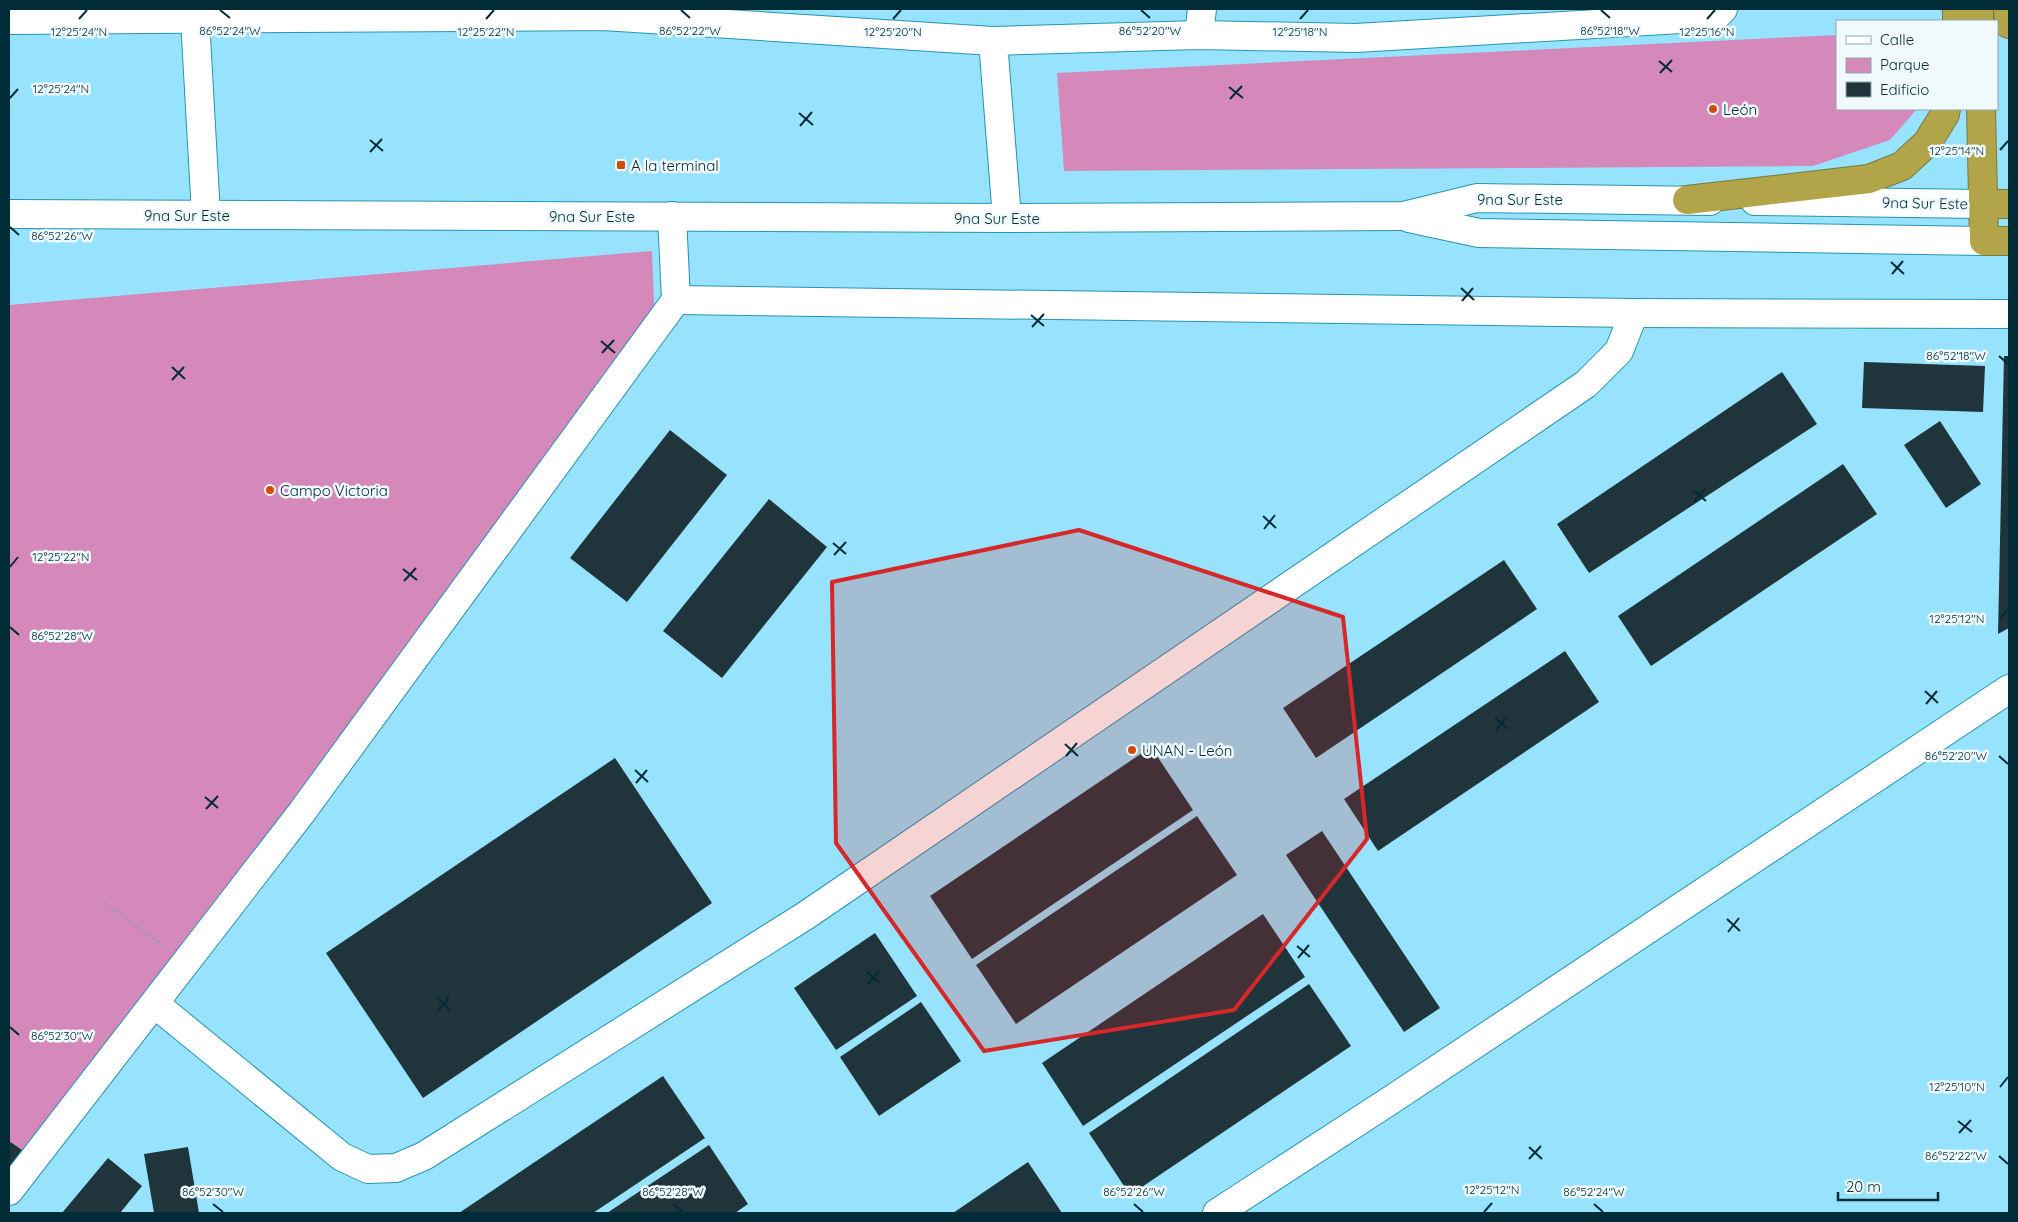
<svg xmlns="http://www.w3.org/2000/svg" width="2018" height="1222" font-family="Quicksand,sans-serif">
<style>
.green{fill:#d589ba}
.building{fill:#1f343b}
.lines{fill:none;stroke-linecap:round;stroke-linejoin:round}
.minor-casing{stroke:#2694b2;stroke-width:30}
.highway-casing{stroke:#747b43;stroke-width:30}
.path{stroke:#64a5ba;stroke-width:3;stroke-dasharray:1 4;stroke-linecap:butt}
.minor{stroke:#fff;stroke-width:28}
.highway{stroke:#b2a549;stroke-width:28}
.marked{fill:#d62828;fill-opacity:0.2;stroke:#d62828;stroke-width:4;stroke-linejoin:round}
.ticks{fill:none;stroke:#002c38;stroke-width:2}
.poi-dot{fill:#d14d04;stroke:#f0f9fc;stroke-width:2}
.labels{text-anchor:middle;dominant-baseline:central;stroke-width:5;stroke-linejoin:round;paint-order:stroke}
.poi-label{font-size:15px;fill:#002c38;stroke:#f0f9fc;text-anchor:start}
.street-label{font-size:15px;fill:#002c38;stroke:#f0f9fc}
.ticks-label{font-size:12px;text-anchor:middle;fill:#002c38;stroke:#f0f9fc;stroke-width:5;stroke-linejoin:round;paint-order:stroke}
</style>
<rect width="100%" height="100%" fill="#97e3fd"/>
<g class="green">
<polygon points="1837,35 1837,109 1917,109 1890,140 1813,166 1064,171 1057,73"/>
<polygon points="652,251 655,329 25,1152 9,1141 9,305"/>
</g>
<g class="building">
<polygon points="2004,356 2009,356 2009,628 1998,634"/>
<polygon points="1864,362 1985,366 1983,412 1862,408"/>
<polygon points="1782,372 1817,424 1589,573 1557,524"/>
<polygon points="1940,421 1981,484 1946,508 1904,445"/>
<polygon points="670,430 727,475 627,602 570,558"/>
<polygon points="1843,464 1877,514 1651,666 1618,616"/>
<polygon points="769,499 827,547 722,678 663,631"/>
<polygon points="1504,560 1537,609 1316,758 1283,708"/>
<polygon points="1565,651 1599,702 1378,851 1344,799"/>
<polygon points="1151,747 1193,810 972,959 930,896"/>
<polygon points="615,758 712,903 423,1098 326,953"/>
<polygon points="1197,816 1237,875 1016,1024 976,965"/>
<polygon points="1322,831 1440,1008 1404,1032 1286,855"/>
<polygon points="1263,914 1305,977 1083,1126 1042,1063"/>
<polygon points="875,933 917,996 836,1050 794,988"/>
<polygon points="1309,984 1351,1046 1130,1195 1089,1133"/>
<polygon points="921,1002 961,1061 879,1116 840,1057"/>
<polygon points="663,1076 705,1138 593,1213 459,1213"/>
<polygon points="9,1141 25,1152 9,1173"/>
<polygon points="709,1145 748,1204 735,1213 607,1213"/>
<polygon points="188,1147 199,1213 154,1213 144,1154"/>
<polygon points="108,1158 142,1186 120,1213 62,1213"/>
<polygon points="1028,1162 1062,1213 953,1213"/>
</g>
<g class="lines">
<defs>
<g id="minor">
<polyline points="195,19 206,215"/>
<polyline points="9,20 603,16 993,41"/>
<polyline points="1199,35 1202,9"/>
<polyline points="1755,201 1983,204"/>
<polyline points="9,214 1007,218 1403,216 1477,198 1710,201"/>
<polyline points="1007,218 993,41 1199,35 1356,38 1715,17 1723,9"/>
<polyline points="1409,218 1479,233 1984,241"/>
<polyline points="676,300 1634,313 2009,314"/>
<polyline points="155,1004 342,1157 368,1169 396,1168 424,1156 805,916 1586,384 1619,351 1634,313"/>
<polyline points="9,1191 302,812 676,300 672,216"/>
<polyline points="1217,1213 1391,1100 2009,689"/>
</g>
<g id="highway">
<polyline points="1979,9 1979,21"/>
<polyline points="2008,9 2009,24"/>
<polyline points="1957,21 1957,9"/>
<polyline points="1981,109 1984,241 2009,241"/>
<polyline points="1687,200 1869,179 1902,166 1927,143 1945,114 1946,109"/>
<polyline points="1983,204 2009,204"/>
</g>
</defs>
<use href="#minor" class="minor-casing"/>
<use href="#highway" class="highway-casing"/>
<polyline class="path" points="105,903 162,945"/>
<use href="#minor" class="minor"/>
<use href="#highway" class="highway"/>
</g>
<path class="marked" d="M1079,530L1343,617L1367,839L1234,1010L984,1051L836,843L832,582Z"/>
<path class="ticks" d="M220,10L230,18M681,10L690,18M1141,10L1150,18M1601,10L1610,18M79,19L87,10M486,19L494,10M893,19L901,10M1300,19L1308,10M1707,19L1715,10M1659,61L1672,72M1660,73L1672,60M1229,87L1243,98M10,98L18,89M1230,99L1242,86M799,113L813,125M800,126L812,112M370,140L383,151M2000,150L2008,141M370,152L382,139M10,227L19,235M1891,262L1904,274M1892,274L1903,261M1461,288L1474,300M1462,301L1473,288M1031,315L1044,326M1032,327L1044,314M601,341L615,353M602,353L614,340M1999,356L2008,364M172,367L185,379M172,380L184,367M1693,490L1706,501M1694,502L1705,489M1263,516L1276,528M1264,529L1275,515M833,543L846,554M834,555L846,542M10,567L18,557M403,569L417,580M404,581L416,568M2000,618L2008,609M10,627L19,635M1925,691L1938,703M1926,704L1937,691M1495,718L1508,729M1496,730L1507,717M1065,744L1078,756M1066,756L1077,743M1999,756L2008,764M635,770L648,782M636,783L647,770M205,797L218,808M206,809L218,796M1727,919L1740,931M1728,932L1739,918M1297,946L1310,957M1298,958L1309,945M867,972L880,983M868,984L879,971M437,998L450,1010M438,1011L449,997M10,1027L19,1035M2000,1087L2008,1077M1958,1121L1972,1132M1959,1133L1971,1120M1529,1147L1542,1159M1999,1156L2008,1164M1529,1159L1541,1146M213,1204L223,1212M673,1204L683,1212M1134,1204L1143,1212M1594,1204L1603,1212M1484,1212L1492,1203"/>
<g class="poi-dot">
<circle cx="1713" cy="109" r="5"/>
<rect x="616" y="160" width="10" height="10" rx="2.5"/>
<circle cx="270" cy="490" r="5"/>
<circle cx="1132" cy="750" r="5"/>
</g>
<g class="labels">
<g class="poi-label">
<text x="1723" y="109">León</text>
<text x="631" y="165">A la terminal</text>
<text x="280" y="490">Campo Victoria</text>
<text x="1142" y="750">UNAN - León</text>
</g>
<g class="street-label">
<text x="1520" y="199">9na Sur Este</text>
<text transform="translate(1925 203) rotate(1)">9na Sur Este</text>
<text x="187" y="215">9na Sur Este</text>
<text x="592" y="216">9na Sur Este</text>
<text x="997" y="218">9na Sur Este</text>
</g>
</g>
<g class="ticks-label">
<text x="230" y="35">86°52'24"W</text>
<text x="690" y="35">86°52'22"W</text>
<text x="1150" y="35">86°52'20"W</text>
<text x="1610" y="35">86°52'18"W</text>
<text x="79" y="36">12°25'24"N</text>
<text x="486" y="36">12°25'22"N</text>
<text x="893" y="36">12°25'20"N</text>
<text x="1300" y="36">12°25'18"N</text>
<text x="1707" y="36">12°25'16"N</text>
<text x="61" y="93">12°25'24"N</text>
<text x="1957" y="155">12°25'14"N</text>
<text x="62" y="240">86°52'26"W</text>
<text x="1956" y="360">86°52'18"W</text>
<text x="61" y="561">12°25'22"N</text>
<text x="1957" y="623">12°25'12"N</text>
<text x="62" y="640">86°52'28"W</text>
<text x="1956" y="760">86°52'20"W</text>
<text x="62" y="1040">86°52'30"W</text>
<text x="1957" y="1091">12°25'10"N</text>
<text x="1956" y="1160">86°52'22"W</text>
<text x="1492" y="1194">12°25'12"N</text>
<text x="213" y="1196">86°52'30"W</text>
<text x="673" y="1196">86°52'28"W</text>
<text x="1134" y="1196">86°52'26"W</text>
<text x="1594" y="1196">86°52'24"W</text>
</g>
<rect width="2018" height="1222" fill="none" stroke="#002c38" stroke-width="20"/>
<rect x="1836" y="20" width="162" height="90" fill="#f0f9fc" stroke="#90a7ae"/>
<rect x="1846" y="36" width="25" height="8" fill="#ffffff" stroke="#90a7ae"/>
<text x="1880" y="45" font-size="15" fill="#002c38">Calle</text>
<rect x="1846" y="58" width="25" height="15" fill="#d589ba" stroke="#90a7ae"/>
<text x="1880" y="70" font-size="15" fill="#002c38">Parque</text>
<rect x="1846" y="82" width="25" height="15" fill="#1f343b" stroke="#90a7ae"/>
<text x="1880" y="95" font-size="15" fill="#002c38">Edificio</text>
<path d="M1838 1192v8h100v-8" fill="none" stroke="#002c38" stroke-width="2.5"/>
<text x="1846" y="1192" font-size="15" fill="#002c38" stroke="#f0f9fc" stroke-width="4" paint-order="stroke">20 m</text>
</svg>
